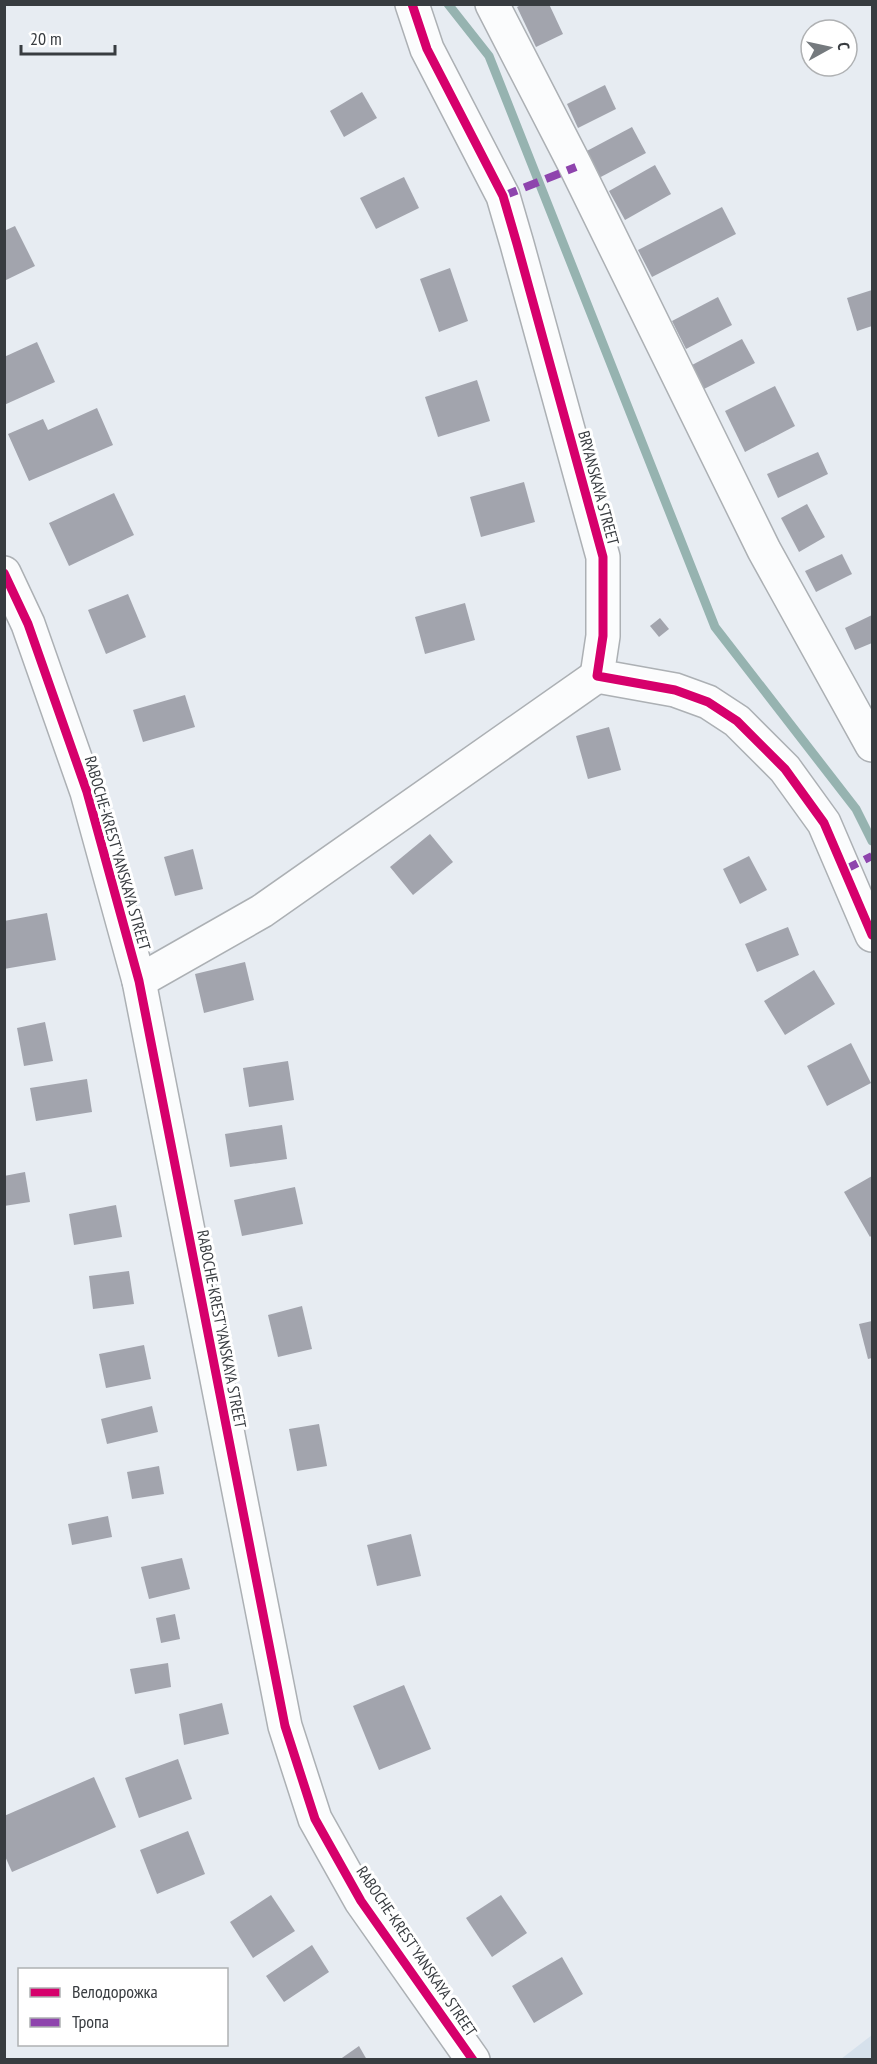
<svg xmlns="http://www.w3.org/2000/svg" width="877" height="2064" font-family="'PT Sans Narrow',sans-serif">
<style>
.built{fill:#d6e1ec}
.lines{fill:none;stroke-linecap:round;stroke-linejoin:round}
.stream{stroke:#96b3b0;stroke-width:9}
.building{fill:#a2a4ad}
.street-casing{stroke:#acb0b4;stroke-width:36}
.street{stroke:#fbfcfd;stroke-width:33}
.quiet{stroke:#8e44ad;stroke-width:8;stroke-dasharray:15 8;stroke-linecap:butt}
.cycleway-casing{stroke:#fff;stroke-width:13}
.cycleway{stroke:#d6006c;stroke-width:9}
.labels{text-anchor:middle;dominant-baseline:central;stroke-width:6;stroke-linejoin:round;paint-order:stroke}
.street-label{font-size:16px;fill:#383c40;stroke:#fff}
</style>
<rect width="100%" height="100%" fill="#e7ecf2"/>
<polygon class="built" points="872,2035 872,2059 841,2059"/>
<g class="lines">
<polyline class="stream" points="448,4 489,56 715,627 856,809 872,841"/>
</g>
<g class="building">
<polygon points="523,4 549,4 563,34 536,47 517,7"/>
<polygon points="605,85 616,109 578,128 567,104"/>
<polygon points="362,92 377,118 344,137 330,111"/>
<polygon points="632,127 646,153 597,179 583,153"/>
<polygon points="655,165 671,194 625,220 609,191"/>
<polygon points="404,177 419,208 376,229 360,198"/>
<polygon points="722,207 736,234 652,277 638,250"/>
<polygon points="15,226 35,266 4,281 4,231"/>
<polygon points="450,268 468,321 439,332 420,279"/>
<polygon points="872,290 872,326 857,331 847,298"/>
<polygon points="718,297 732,325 686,349 672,321"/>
<polygon points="742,339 755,363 704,389 692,365"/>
<polygon points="37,342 55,382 4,405 4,357"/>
<polygon points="477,380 490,421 438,437 425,397"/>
<polygon points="775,386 795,426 745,452 725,411"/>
<polygon points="97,408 113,445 29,481 8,434 43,419 48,430"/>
<polygon points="818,452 828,474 778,498 767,474"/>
<polygon points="524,482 535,522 481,537 470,497"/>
<polygon points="114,493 134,535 69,566 49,523"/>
<polygon points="807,504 825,537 799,552 781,518"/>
<polygon points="842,554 852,574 816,592 805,571"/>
<polygon points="128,594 146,637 106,654 88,610"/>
<polygon points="465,603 475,640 425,654 415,617"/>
<polygon points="872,615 872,643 855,650 845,628"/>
<polygon points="660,618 669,629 659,637 650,626"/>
<polygon points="185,695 195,727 143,742 133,710"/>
<polygon points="609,727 621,770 588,779 576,736"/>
<polygon points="430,834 453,862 413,895 390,867"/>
<polygon points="193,849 203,889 175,896 164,857"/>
<polygon points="749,856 767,890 740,904 723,869"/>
<polygon points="47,913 56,960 4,969 4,921"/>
<polygon points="788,927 799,955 757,972 745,944"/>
<polygon points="245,962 254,1000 204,1013 195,974"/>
<polygon points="814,970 835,1004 785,1035 764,1001"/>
<polygon points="45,1022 53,1061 24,1066 17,1028"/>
<polygon points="851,1043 871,1083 827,1106 807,1066"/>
<polygon points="288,1061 294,1100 249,1107 243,1068"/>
<polygon points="87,1079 92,1112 36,1121 30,1088"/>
<polygon points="282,1125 287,1159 230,1167 225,1134"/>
<polygon points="25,1172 30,1202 4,1206 4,1176"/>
<polygon points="872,1176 872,1235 870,1237 844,1192"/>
<polygon points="295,1187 303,1224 242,1236 234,1200"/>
<polygon points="116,1205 122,1237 74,1245 69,1214"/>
<polygon points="129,1271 134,1304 93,1309 89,1276"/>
<polygon points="302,1306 312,1349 278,1357 268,1315"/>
<polygon points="872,1321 872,1358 868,1359 859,1324"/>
<polygon points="144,1345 151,1379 106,1388 99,1354"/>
<polygon points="152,1406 158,1432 107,1444 101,1419"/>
<polygon points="319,1424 327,1466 297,1471 289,1429"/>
<polygon points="159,1466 164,1494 132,1499 127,1472"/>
<polygon points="108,1516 112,1537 72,1545 68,1524"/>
<polygon points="411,1534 421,1576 377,1586 367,1545"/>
<polygon points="182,1558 190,1589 149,1599 141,1567"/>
<polygon points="175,1614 180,1639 161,1643 156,1618"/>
<polygon points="168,1663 171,1687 135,1694 130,1669"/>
<polygon points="404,1685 431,1749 379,1770 353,1706"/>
<polygon points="222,1703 229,1734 184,1745 179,1714"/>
<polygon points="178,1759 192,1799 139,1818 125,1778"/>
<polygon points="94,1777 116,1827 12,1872 4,1854 4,1816"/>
<polygon points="188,1831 205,1874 157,1894 140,1850"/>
<polygon points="271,1895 295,1931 253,1958 230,1922"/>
<polygon points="501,1895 527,1933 492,1957 466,1918"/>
<polygon points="312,1945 329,1972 284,2002 266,1976"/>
<polygon points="562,1957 583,1994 534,2023 512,1986"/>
<polygon points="359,2046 367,2060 339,2060"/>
</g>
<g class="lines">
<defs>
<g id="street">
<polyline points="412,4 427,49 503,196 517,244 603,557 603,636 597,676 675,690 708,702 737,721 785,769 824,823 872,935"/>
<polyline points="492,4 576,167 764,550 872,745"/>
<polyline points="4,573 28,624 87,792 139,981 285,1726 315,1819 361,1901 473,2060"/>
<polyline points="139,981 262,911 597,676"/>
</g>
</defs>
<use href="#street" class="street-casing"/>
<use href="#street" class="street"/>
<g class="quiet">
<polyline points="503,196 576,167"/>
<polyline points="844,870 872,856"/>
</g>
<defs>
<g id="cycleway">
<polyline points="412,4 427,49 503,196 517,244 603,557 603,636 597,676 675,690 708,702 737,721 785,769 824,823 872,935"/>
<polyline points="4,573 28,624 87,792 139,981 285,1726 315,1819 361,1901 473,2060"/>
</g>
</defs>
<use href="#cycleway" class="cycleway-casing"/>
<use href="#cycleway" class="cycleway"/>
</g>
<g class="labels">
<g class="street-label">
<text transform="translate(599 488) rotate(75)">BRYANSKAYA STREET</text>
<text transform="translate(118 853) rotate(74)">RABOCHE-KREST'YANSKAYA STREET</text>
<text transform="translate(222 1329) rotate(79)">RABOCHE-KREST'YANSKAYA STREET</text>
<text transform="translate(417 1951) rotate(56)">RABOCHE-KREST'YANSKAYA STREET</text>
</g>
</g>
<rect width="877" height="2064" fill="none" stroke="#383c40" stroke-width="12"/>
<rect x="18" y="1968" width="210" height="78" fill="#ffffff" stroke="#afb1b3" stroke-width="1.5"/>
<rect x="30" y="1988" width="30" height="9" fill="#d6006c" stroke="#afb1b3" stroke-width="1.5"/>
<text x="72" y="1998" font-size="18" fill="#383c40">Велодорожка</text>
<rect x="30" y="2018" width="30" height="9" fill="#8e44ad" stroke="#afb1b3" stroke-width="1.5"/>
<text x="72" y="2028" font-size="18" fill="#383c40">Тропа</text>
<g transform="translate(829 48) rotate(82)"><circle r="28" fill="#ffffff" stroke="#afb1b3" stroke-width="1.5"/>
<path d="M0-4.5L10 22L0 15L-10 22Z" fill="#757a7e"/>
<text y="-9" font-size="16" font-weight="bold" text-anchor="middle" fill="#383c40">С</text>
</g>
<path d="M21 45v9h94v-9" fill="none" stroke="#383c40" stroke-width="3"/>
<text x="30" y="45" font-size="18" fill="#383c40" stroke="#ffffff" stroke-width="4.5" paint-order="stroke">20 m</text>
</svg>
